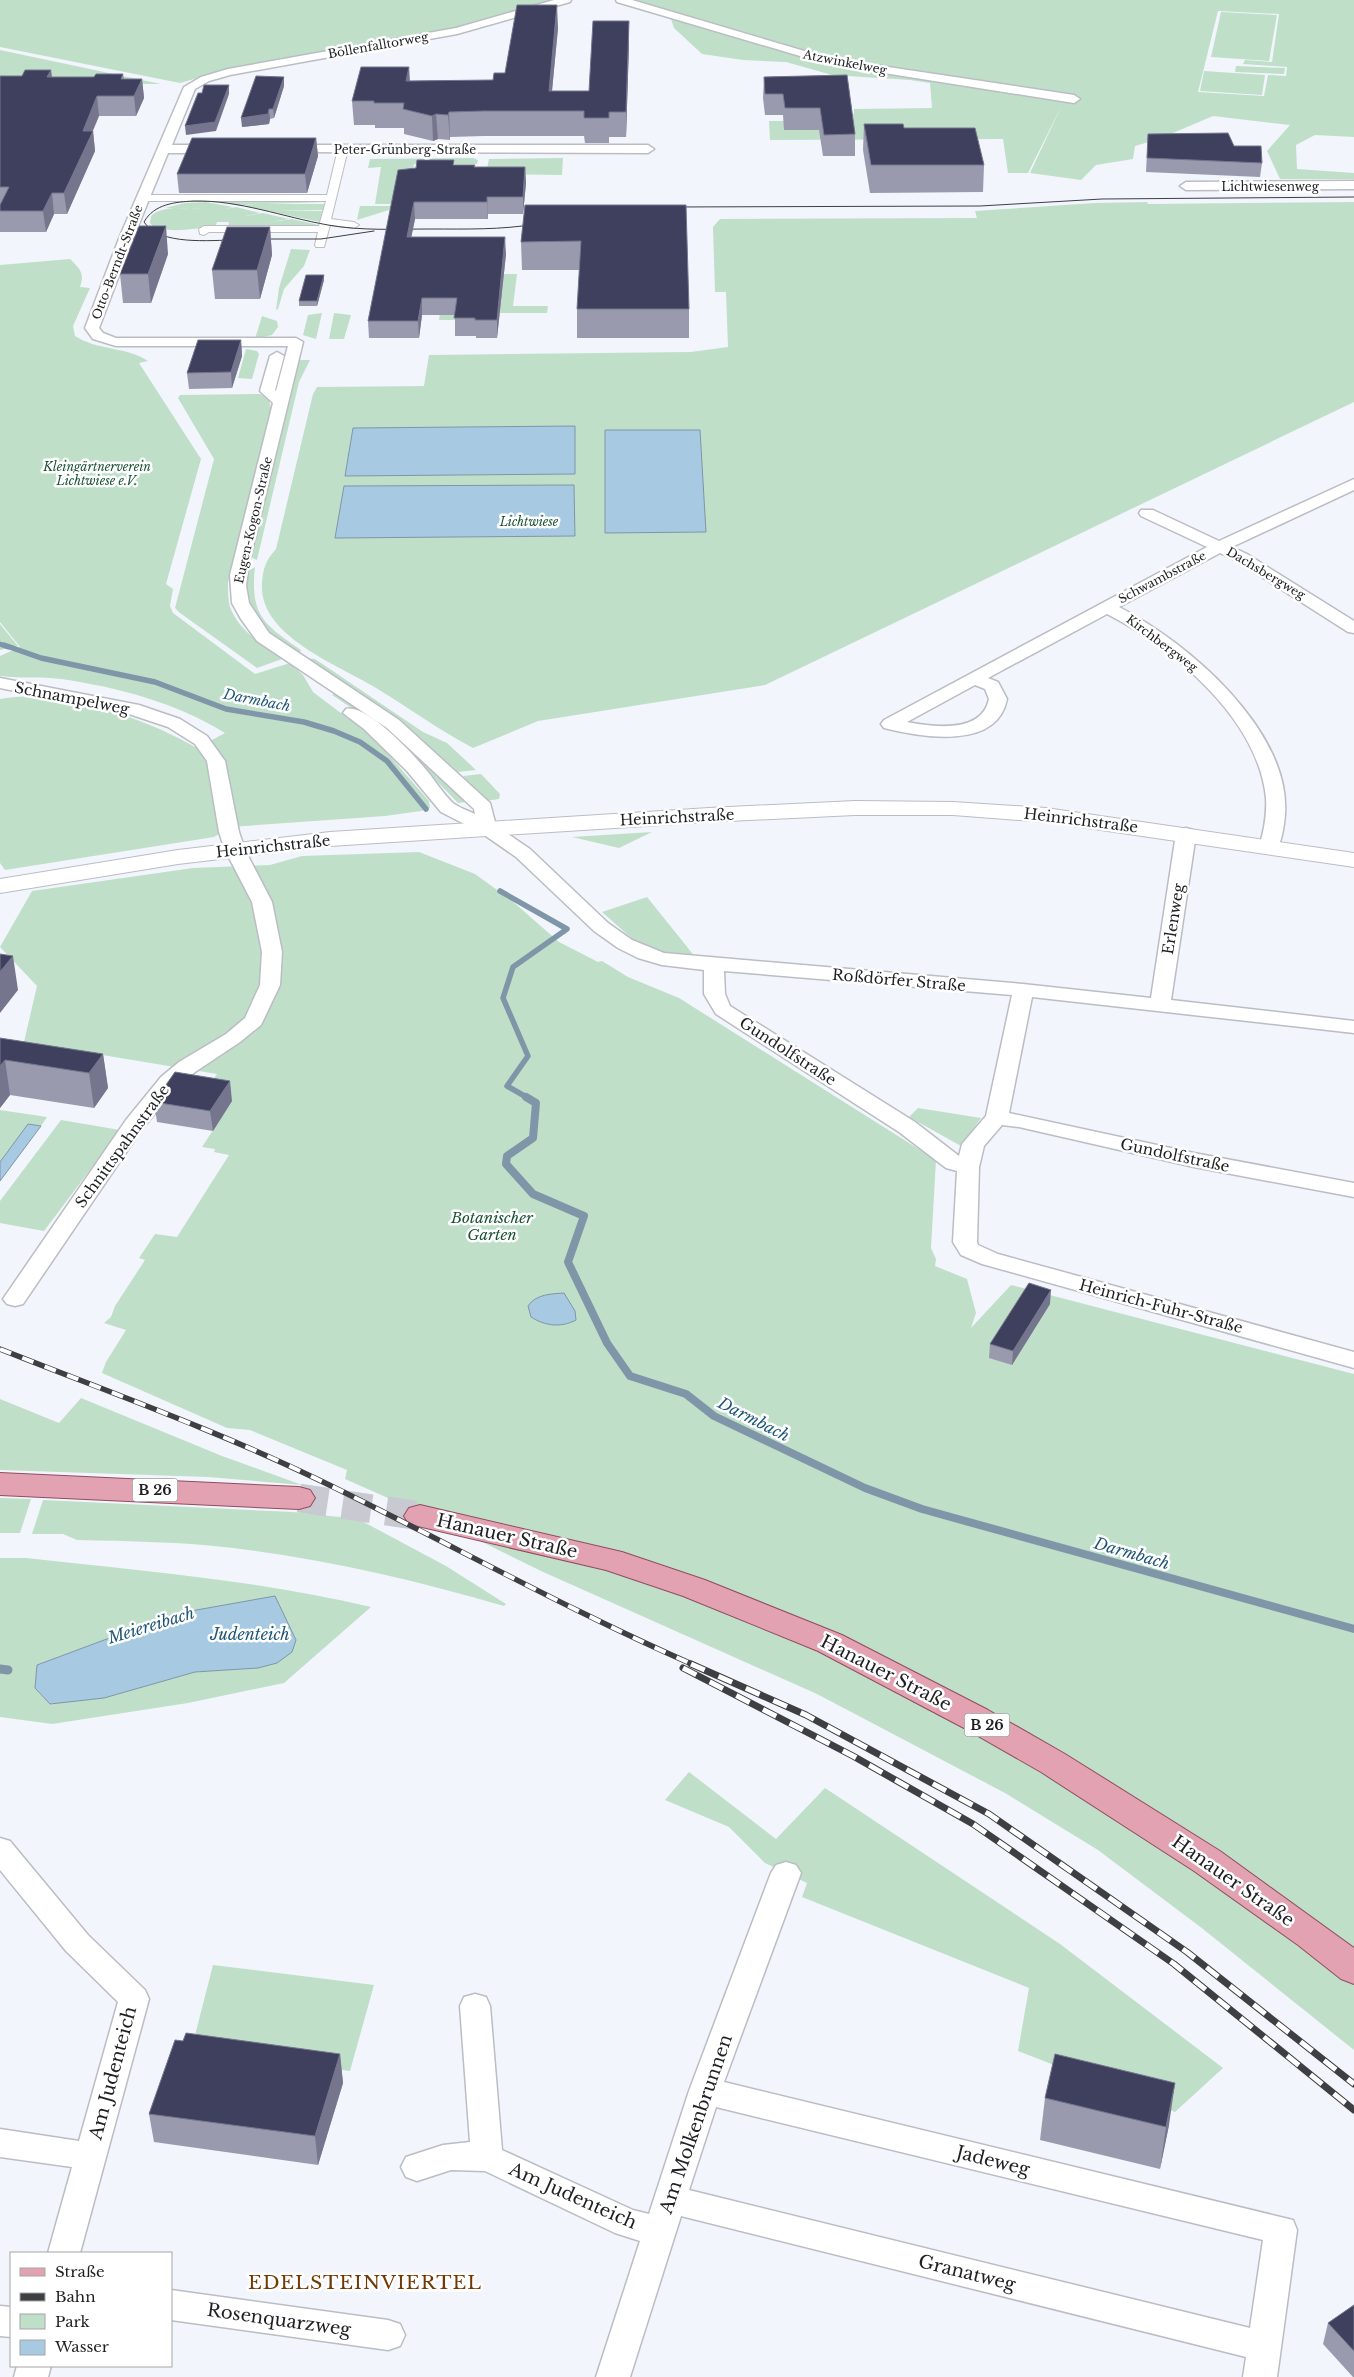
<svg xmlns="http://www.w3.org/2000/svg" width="1354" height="2377" font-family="'Libre Baskerville',serif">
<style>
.green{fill:#bfdfc9;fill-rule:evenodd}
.water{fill:#a7c9e1;stroke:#7e96a8}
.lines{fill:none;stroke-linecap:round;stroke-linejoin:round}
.stream-far3{stroke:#7e96a8;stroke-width:5}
.stream-far2{stroke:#7e96a8;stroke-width:5.5}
.stream-far1{stroke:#7e96a8;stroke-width:8}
.stream{stroke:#7e96a8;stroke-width:9}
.primary-tunnel{stroke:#c9cad1;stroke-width:29;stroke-dasharray:29 15;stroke-linecap:butt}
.pedestrian-casing{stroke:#bbbdc4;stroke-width:2}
.minor-casing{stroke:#bbbdc4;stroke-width:3}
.secondary-casing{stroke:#bbbdc4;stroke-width:2}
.primary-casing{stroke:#914c5e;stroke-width:2}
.pedestrian{fill:#fff;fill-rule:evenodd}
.minor{fill:#fff;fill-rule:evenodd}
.secondary{fill:#fff;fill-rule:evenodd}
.primary{fill:#e2a2b2;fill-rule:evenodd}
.tram{stroke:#3e3f43;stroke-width:1}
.rail-far1-casing{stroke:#3e3f43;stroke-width:5.5}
.rail-casing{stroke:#3e3f43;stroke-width:7}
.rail-far1{stroke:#fff;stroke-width:4;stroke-dasharray:12;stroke-linecap:butt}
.rail{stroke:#fff;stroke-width:5;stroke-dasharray:15;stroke-linecap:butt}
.wall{fill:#999aae}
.shaded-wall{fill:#75768e}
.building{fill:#3f405e;stroke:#75768e}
.labels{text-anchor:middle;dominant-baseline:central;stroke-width:5;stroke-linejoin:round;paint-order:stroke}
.far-street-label{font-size:12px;fill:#1f2023;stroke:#fff}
.far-park-label{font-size:12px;font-style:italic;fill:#195232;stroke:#fff}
.far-water-label{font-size:14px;font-style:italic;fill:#1f5678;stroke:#fff}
.shield{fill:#fff;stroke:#626365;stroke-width:1}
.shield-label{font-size:14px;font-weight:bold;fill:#1f2023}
.street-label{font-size:15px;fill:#1f2023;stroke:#fff}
.park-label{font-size:15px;font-style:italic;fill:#195232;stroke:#fff}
.water-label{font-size:16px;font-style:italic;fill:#1f5678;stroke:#fff}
.near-street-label{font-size:18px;fill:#1f2023;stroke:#fff}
.near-neighbourhood-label{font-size:19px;letter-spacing:1px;fill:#733903;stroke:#fff}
</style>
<rect width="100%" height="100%" fill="#f3f5fd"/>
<g class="green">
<polygon points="0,0 560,0 455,29 233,68 180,83 0,47"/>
<path d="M636,0H1354V137L1315,135L1296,145L1297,169L1354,173V179H1280L1267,151L1290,125L1213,116L1159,139L1135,146L1133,159L1096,165L1081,180L1030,173L1062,105L1028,173H1008L1003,139L770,140L769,121H824L854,114V109L932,108L930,83L910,80L832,75L786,62L743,60L702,54L674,28L668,10ZM1218,11L1279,14L1272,62L1245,60L1243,64L1287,67L1286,76L1268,75L1264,96L1198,92Z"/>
<polygon points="1221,12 1277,15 1269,61 1211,57"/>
<polygon points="0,50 161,84 0,83"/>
<polygon points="1236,66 1285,68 1284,74 1235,72"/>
<polygon points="1204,71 1265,75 1262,95 1200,91"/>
<polygon points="473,158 478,160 477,164 414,164 412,173 395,180 399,186 396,204 375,204 381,167 368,168 370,159"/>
<polygon points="563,158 562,175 486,174 489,159"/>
<polygon points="210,200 325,202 266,204 324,204 323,210 274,211 322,211 320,222 244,206 259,203 241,206"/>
<path d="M206,202L233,207L225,209L236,207L260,213L245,216L263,213L289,219L263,223L292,219L319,225L228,227L229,222H217L215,227C194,227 174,235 154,226L169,223L153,226L150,223L151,216H195H151C164,204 189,210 205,209L165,208L185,203Z"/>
<path d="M1147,202L1148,204L1354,202V402L765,685L538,721L473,748C439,730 409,708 376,688C339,665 258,636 262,583C263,568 266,560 276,549L313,394L317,387L424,386L429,355L691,352L728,347L726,292H715L713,227L720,219L977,218L975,211L1095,203Z"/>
<polygon points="360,206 393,206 392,209 357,220"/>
<polygon points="291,249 310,250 304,266 284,289 278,309 276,310 279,288"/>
<path d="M70,259C80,269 85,273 80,287L90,288L73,326L75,336C98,351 126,346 148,361L139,363L201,459L166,584L173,589L170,606L173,613L255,674L290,663L303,675L313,692L374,738L429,801L430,808L421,811L385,816L230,827L214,837L5,870L0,863V699C57,687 148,719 197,748L225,733C177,703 117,687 61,679C41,676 20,679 0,676V656L20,647L0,622V265Z"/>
<polygon points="446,274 517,274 513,306 548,306 547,313 479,313 478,320 439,320"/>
<polygon points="322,313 316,339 303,335 308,315"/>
<polygon points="334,313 351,315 344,339 329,339"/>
<polygon points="262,316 277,321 278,327 272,335 255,339"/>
<polygon points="246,349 257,351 259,354 252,379 238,378"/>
<polygon points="298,360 310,360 299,382 257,560 250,557"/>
<path d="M260,394L268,398L271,407L228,583C228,590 228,600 230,607C238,630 263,645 282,659L257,668L180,613L175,608L214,459L178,398L180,395Z"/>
<path d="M255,567C250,615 263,624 301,650L300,652L298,653C267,632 240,612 247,571Z"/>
<polygon points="0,624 18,646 0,650"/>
<path d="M307,658L315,659L423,732L447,743L476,770L458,772C409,727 360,693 304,659Z"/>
<polygon points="336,693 396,733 466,802 458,803 391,734 332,695"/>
<polygon points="481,774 500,794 499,799 486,801 463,776"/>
<polygon points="652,832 619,848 572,837"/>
<polygon points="419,852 475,874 511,900 559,942 598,962 602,961 628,977 679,998 936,1160 931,1248 936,1259 935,1266 967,1279 976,1313 971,1328 1011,1285 1354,1374 1354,2050 1203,1929 1098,1850 1005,1793 817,1694 541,1571 440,1521 345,1479 347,1470 250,1430 227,1428 102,1373 106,1362 126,1330 104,1323 111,1317 115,1306 145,1260 139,1258 155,1234 177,1237 229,1155 214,1152 215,1149 202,1147 232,1101 202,1096 217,1074 24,1042 37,986 0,947 32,891 193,868 270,865 302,856"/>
<polygon points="647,897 696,958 675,957 637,943 602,912"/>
<polygon points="918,1108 981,1118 961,1146 909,1117"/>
<polygon points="0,1110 47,1117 41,1126 28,1124 0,1162"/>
<polygon points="61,1120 120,1130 44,1231 0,1223 0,1201"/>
<polygon points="81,1398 222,1456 302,1485 208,1477 0,1470 0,1399 59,1423"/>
<polygon points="0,1498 31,1499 20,1533 0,1533"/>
<path d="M43,1500L293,1512L358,1519L446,1566L506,1604L504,1606C415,1580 326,1559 233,1548C182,1542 129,1541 77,1540L63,1534H32Z"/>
<path d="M0,1558H27C142,1571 258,1580 371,1607L284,1683L188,1703L52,1724L0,1717ZM174,1614L258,1668L195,1672L104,1698L50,1704L35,1688L37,1665Z"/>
<polygon points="689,1772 776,1839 825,1788 1060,1944 1223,2068 1175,2112 1018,2051 1029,1988 802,1897 807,1883 765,1863 729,1827 665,1800"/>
<polygon points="213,1965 374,1985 350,2071 191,2051"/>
</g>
<g class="water">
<polygon points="575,426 575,474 345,476 353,428"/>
<polygon points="605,430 700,430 706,532 605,533"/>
<polygon points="574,485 575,536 335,538 344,486"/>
<polygon points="28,1124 41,1126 0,1181 0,1162"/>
<path d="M564,1293L575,1311L576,1320C561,1328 545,1326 531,1317L528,1306C536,1294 551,1294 564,1293Z"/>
<polygon points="275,1596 296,1640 292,1652 277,1663 258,1668 195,1672 104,1698 50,1704 35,1688 37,1665 174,1614"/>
</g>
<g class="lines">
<polyline class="stream-far3" points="0,644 8,647"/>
<g class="stream-far2">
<polyline points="4,645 41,658 155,682 226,709 304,722 334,731 360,742 387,761 426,809"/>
<polyline points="500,891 567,929 513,967 503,998 528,1056 507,1086 528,1098"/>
</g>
<polyline class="stream-far1" points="526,1097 536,1103 533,1138 507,1156 506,1164 533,1194 584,1216 568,1262 607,1343 630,1376 686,1394 714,1416 865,1488 922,1509 1354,1629"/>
<polyline class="stream" points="0,1669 8,1670"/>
<polyline class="primary-tunnel" points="299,1498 420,1516"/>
<defs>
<polygon id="pedestrian" points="343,146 348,149 331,219 354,222 359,225 354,228 330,225 324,247 316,247 315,245 318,232 209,232 204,235 200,234 199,229 204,226 319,226 326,201 143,201 138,198 143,195 327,195 338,149"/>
<g id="minor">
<path d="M554,0H571L570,2L457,34L230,75L209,81L195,89L172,145H217L223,149L217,153H168L134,236L99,328L103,333L116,338H296L303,342L249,563L246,586L249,603L269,633L399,720L490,803L496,826L530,849L608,923L632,940L664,953L1023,984L1151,998L1176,834L1179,830L1186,828L1193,830L1196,834L1171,1000L1354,1021V1033L1032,997L1009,1113L1194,1153L1354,1183V1197L1194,1167L1019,1127L1002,1125L984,1146L979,1167L977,1242L978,1245L998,1254L1354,1352V1368L982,1264L961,1255L953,1242L957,1171L946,1168L899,1132L716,1014L704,994V970L662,965L638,958L618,948L594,931L516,857L480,832L441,812L407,771L364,729L343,713L346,709C366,704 408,749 422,765C433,777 442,793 454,804C460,808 469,811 475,814L474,809L387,728L257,641L241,619L232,603L230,575L273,403L260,391L270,356L277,352L284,356L275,390L276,391L288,346H116L93,339L85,328L120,236L184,87L201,77L228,69L456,28ZM724,971L1012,995L986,1116L962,1144L959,1156L915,1122L730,1006L725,994Z"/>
<polygon points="616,0 632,0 828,58 1074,95 1080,99 1074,103 827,64 617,2"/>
<polygon points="287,145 648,145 654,149 648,153 283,152 281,149 283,146"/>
<polygon points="1354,181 1354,189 1186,190 1180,186 1186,182"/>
<path d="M1354,479V490L1232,547L1247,554L1354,621V633L1348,632L1235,560L1220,553L1119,607C1187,642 1291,730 1285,815C1284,826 1282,841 1276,851L1269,853L1262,851L1259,847C1264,831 1267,815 1266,798C1258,718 1173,648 1107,614L988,678L998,682L1007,699C997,751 920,737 884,728L881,724L884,720L1207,547L1141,516L1139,513L1141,510H1153L1219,541ZM975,685L985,689L989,699C982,734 933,727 907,722Z"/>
<polygon points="0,678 139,705 180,719 207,736 225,761 239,832 245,850 272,902 282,952 280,985 261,1025 240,1042 195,1072 177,1087 142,1129 23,1304 15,1306 7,1304 3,1299 126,1120 161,1077 179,1062 226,1034 245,1018 260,985 262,952 252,902 225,850 219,832 207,761 195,744 168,727 129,714 0,688"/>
<polygon points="0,1838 10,1841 88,1935 145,1990 149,1999 80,2253 48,2253 72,2167 0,2157 0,2129 79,2141 118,2002 66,1951 0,1870"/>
<path d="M786,1862L796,1865L801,1873L724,2082L1293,2220L1297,2230L1277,2377H1243L1246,2357L681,2216L630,2377H596L640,2241L615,2233L485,2171L451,2170L417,2181L406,2177L401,2167L406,2157L443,2145L470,2142L460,2006L464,1997L475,1994L486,1997L490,2006L502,2150L633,2210L649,2214L689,2091L771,1873L776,1865ZM716,2107L1263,2240L1250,2328L689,2190Z"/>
<polygon points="171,2290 388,2320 400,2324 405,2335 400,2346 388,2350 171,2320"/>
<polygon points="0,2306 11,2307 11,2337 0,2336"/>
<polygon points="17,2366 51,2366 48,2377 14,2377"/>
</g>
<polygon id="secondary" points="855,801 953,802 1046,808 1354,853 1354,867 1046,822 953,815 855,815 709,822 330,846 178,864 0,893 0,879 178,850 330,832 709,808"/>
<g id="primary">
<polygon points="0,1473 299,1487 310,1490 315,1498 310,1506 299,1509 0,1495"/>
<polygon points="420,1505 622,1552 705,1580 842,1635 988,1710 1065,1754 1220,1851 1354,1948 1354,1984 1341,1979 1298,1945 1194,1871 1041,1772 964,1728 818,1651 683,1596 606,1570 409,1524 404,1516 409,1508"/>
</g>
</defs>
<use href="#pedestrian" class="pedestrian-casing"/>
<use href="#minor" class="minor-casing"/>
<use href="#secondary" class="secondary-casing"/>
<use href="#primary" class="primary-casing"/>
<use href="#pedestrian" class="pedestrian"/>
<use href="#minor" class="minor"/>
<use href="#secondary" class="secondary"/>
<use href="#primary" class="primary"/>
<g class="tram">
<polyline points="672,207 980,206 1102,199 1354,197"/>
<polyline points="258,239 321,239 374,231"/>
<path d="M236,240C210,240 160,246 144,222C154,204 175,202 194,201C239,200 283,217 328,225C362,231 396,229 430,229C466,229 501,230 536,224"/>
</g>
<defs>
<path id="rail-far1" d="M0,1349C106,1391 216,1430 319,1480C445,1541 566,1609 694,1665"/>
<g id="rail">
<polyline points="691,1664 806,1715 989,1814 1187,1952 1354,2084"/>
<polyline points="683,1668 853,1756 973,1824 1174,1964 1354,2110"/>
</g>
</defs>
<use href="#rail-far1" class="rail-far1-casing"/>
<use href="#rail" class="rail-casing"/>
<use href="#rail-far1" class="rail-far1"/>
<use href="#rail" class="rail"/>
</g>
<g class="wall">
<polygon points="558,28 552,91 589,91 629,44 626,137 609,137 609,143 585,143 584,136 484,136 450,137 450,140 438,139 433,141 404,134 404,128 375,128 375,125 354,125 352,101 409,67 410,81 493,80 505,73"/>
<polygon points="51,70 52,77 94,77 123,74 124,79 142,79 144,98 136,116 99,116 93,131 95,151 67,214 54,214 46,232 0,232 0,76 22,76"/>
<polygon points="847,75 855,134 855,156 823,156 819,130 784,130 783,115 765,115 763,98 764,77"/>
<polygon points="284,86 274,118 270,119 269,124 242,127"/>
<polygon points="864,124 904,128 984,165 983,192 870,193 863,150"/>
<polygon points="1148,134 1234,146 1262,163 1260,177 1146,172"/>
<polygon points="316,138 318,156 307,193 179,193 177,174"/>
<polygon points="454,165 475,167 525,167 526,183 523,214 488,214 488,219 415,219 411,237 506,254 497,338 476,338 476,336 455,336 455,315 422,315 419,338 369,338 368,321 416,168"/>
<polygon points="525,205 689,309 689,338 577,338 577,309 580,270 522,270 521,242"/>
<polygon points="270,227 272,255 260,299 215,299 212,270"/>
<polygon points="168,254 151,303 123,303 120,274"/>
<polygon points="324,275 324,280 317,306 299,306 299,301"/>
<polygon points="241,340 242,356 232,388 189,389 187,373"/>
<polygon points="0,1038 103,1054 108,1088 94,1108 10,1095 0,1108"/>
<polygon points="232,1101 213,1131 157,1122 154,1102"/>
<polygon points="1050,1304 1012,1365 989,1358 990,1344"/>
<polygon points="340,2054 343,2083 318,2165 154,2142 149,2114"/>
<polygon points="1045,2098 1169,2125 1160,2169 1040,2140"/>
<polygon points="1354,2305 1354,2377 1353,2377 1323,2344 1328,2323"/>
</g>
<g class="shaded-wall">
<polygon points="557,5 558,28 550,111 549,91"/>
<polygon points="629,21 629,44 626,137 626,112"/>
<polygon points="409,67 410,91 406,81"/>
<polygon points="51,70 53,89 47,77"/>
<polygon points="284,77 284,86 274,118 273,109"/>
<polygon points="142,79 144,98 136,116 134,96"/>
<polygon points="229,85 229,94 216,131 186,135 185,126"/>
<polygon points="97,96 99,116 91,134 93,131 95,151 67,214 64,193 83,131"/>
<polygon points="269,109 270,119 269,124 242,127 241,118"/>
<polygon points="449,112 450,137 450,140 448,115"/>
<polygon points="436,114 438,139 433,141 432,116"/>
<polygon points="316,138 318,156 307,193 305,174"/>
<polygon points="525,167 526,183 523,214 523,197"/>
<polygon points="52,193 54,214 46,232 43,211"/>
<polygon points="487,197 488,214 488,219 487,202"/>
<polygon points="414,202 415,219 408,254 407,237"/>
<polygon points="166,226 168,254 151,303 148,274"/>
<polygon points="270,227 272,255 260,299 257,270"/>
<polygon points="505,237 506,254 497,338 497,320"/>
<polygon points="324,275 324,280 317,306 317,301"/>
<polygon points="422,298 422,315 419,338 418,321"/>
<polygon points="241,340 242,356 232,388 231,372"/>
<polygon points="13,956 18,990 0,1013 0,972"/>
<polygon points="103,1054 108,1088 94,1108 89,1073"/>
<polygon points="5,1060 10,1095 0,1108 0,1066"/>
<polygon points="230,1081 232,1101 213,1131 210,1111"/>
<polygon points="1051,1290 1050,1304 1012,1365 1013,1351"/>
<polygon points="340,2054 343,2083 318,2165 315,2136"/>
<polygon points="1175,2083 1169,2125 1160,2169 1166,2127"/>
</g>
<g class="building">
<polygon points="517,5 557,5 549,91 589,91 593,21 629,21 626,112 609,112 609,118 584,118 584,111 483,111 449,112 448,115 436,114 432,116 403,109 404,103 374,103 374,101 352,101 361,67 409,67 406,81 493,80 494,73 505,73"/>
<polygon points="25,70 51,70 47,77 94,77 96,74 123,74 121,79 142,79 134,96 97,96 83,131 93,131 64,193 52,193 43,211 0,211 0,205 9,187 0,187 0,76 22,76"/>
<polygon points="847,75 855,134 824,135 820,108 785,108 783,94 765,94 764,77"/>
<polygon points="256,76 284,77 273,109 269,109 268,114 241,118"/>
<polygon points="204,85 229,85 215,122 185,126 198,93 202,93"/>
<polygon points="864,124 903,124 904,128 975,128 984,165 871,165"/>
<polygon points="1228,133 1234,146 1261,146 1262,163 1147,158 1148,134"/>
<polygon points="192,138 316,138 305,174 177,174"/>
<polygon points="417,160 454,160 453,165 475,165 474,167 525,167 523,197 487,197 487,202 414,202 407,237 505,237 497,320 475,320 475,318 454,318 457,298 422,298 418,321 368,321 398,170 416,168"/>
<polygon points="525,205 686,205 689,309 577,309 581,241 521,242"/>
<polygon points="139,226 166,226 148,274 120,274"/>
<polygon points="227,227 270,227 257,270 212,270"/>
<polygon points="306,275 324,275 317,301 299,301"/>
<polygon points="198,340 241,340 231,372 187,373"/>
<polygon points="0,954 13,956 0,972"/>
<polygon points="0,1038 103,1054 89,1073 5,1060 0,1066"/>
<polygon points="175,1072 230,1081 210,1111 154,1102"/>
<polygon points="1029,1283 1051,1290 1013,1351 990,1344"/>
<polygon points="186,2033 340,2054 315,2136 149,2114 175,2040 183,2041"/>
<polygon points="1055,2054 1175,2083 1166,2127 1045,2098"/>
<polygon points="1354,2305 1354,2351 1328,2323"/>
</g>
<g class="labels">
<g class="far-street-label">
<text transform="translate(378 45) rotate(-10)">Böllenfalltorweg</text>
<text transform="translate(845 62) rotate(11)">Atzwinkelweg</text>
<text x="405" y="149">Peter-Grünberg-Straße</text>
<text x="1270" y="186">Lichtwiesenweg</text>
<text transform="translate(117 262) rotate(-69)">Otto-Berndt-Straße</text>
<text transform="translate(253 520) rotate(-77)">Eugen-Kogon-Straße</text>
<text transform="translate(1266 573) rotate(31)">Dachsbergweg</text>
<text transform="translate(1162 577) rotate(-28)">Schwambstraße</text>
<text transform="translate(1162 643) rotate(37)">Kirchbergweg</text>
</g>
<g class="far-park-label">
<text x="97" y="466">Kleingärtnerverein<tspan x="97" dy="14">Lichtwiese e.V.</tspan></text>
<text x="529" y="521">Lichtwiese</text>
</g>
<g class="far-water-label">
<text transform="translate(257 700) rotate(11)">Darmbach</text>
</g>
<g class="shield">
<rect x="132.5" y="1478.5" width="45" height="23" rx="4"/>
<rect x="964.5" y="1713.5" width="45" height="23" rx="4"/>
</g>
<g class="shield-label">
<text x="155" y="1490">B 26</text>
<text x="987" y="1725">B 26</text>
</g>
<g class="street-label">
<text transform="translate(72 698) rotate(11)">Schnampelweg</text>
<text transform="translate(677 817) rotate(-3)">Heinrichstraße</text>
<text transform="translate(1081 820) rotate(7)">Heinrichstraße</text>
<text transform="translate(273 846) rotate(-6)">Heinrichstraße</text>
<text transform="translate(1173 919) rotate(-81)">Erlenweg</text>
<text transform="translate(899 980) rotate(5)">Roßdörfer Straße</text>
<text transform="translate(788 1051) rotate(33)">Gundolfstraße</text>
<text transform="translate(122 1146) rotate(-54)">Schnittspahnstraße</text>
<text transform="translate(1175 1155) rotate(12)">Gundolfstraße</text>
<text transform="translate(1161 1306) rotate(15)">Heinrich-Fuhr-Straße</text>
</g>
<g class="park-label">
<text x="492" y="1217">Botanischer<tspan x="492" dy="17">Garten</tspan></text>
</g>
<g class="water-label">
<text transform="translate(754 1419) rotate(27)">Darmbach</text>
<text transform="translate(1132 1553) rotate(16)">Darmbach</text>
<text transform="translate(151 1625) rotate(-17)">Meiereibach</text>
<text x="250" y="1634">Judenteich</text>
</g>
<g class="near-street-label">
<text transform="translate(507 1536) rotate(13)">Hanauer Straße</text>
<text transform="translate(886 1673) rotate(27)">Hanauer Straße</text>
<text transform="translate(1233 1881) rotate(35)">Hanauer Straße</text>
<text transform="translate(113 2073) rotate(-75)">Am Judenteich</text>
<text transform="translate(696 2124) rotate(-71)">Am Molkenbrunnen</text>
<text transform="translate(993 2161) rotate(14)">Jadeweg</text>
<text transform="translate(573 2196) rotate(24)">Am Judenteich</text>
<text transform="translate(967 2273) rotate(14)">Granatweg</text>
<text transform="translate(279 2320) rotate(8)">Rosenquarzweg</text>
</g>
<g class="near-neighbourhood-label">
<text x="365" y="2282">EDELSTEINVIERTEL</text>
</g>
</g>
<rect x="10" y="2252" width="162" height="115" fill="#ffffff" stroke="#a5a6a7"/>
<rect x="20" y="2268" width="25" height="8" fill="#e2a2b2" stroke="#a5a6a7"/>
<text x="55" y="2277" font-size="15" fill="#1f2023">Straße</text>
<rect x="20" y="2293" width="25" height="8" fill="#3e3f43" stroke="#a5a6a7"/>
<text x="55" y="2302" font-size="15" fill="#1f2023">Bahn</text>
<rect x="20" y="2314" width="25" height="15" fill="#bfdfc9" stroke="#a5a6a7"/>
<text x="55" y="2327" font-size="15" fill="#1f2023">Park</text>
<rect x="20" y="2340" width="25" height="15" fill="#a7c9e1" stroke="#a5a6a7"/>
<text x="55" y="2352" font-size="15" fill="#1f2023">Wasser</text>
</svg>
